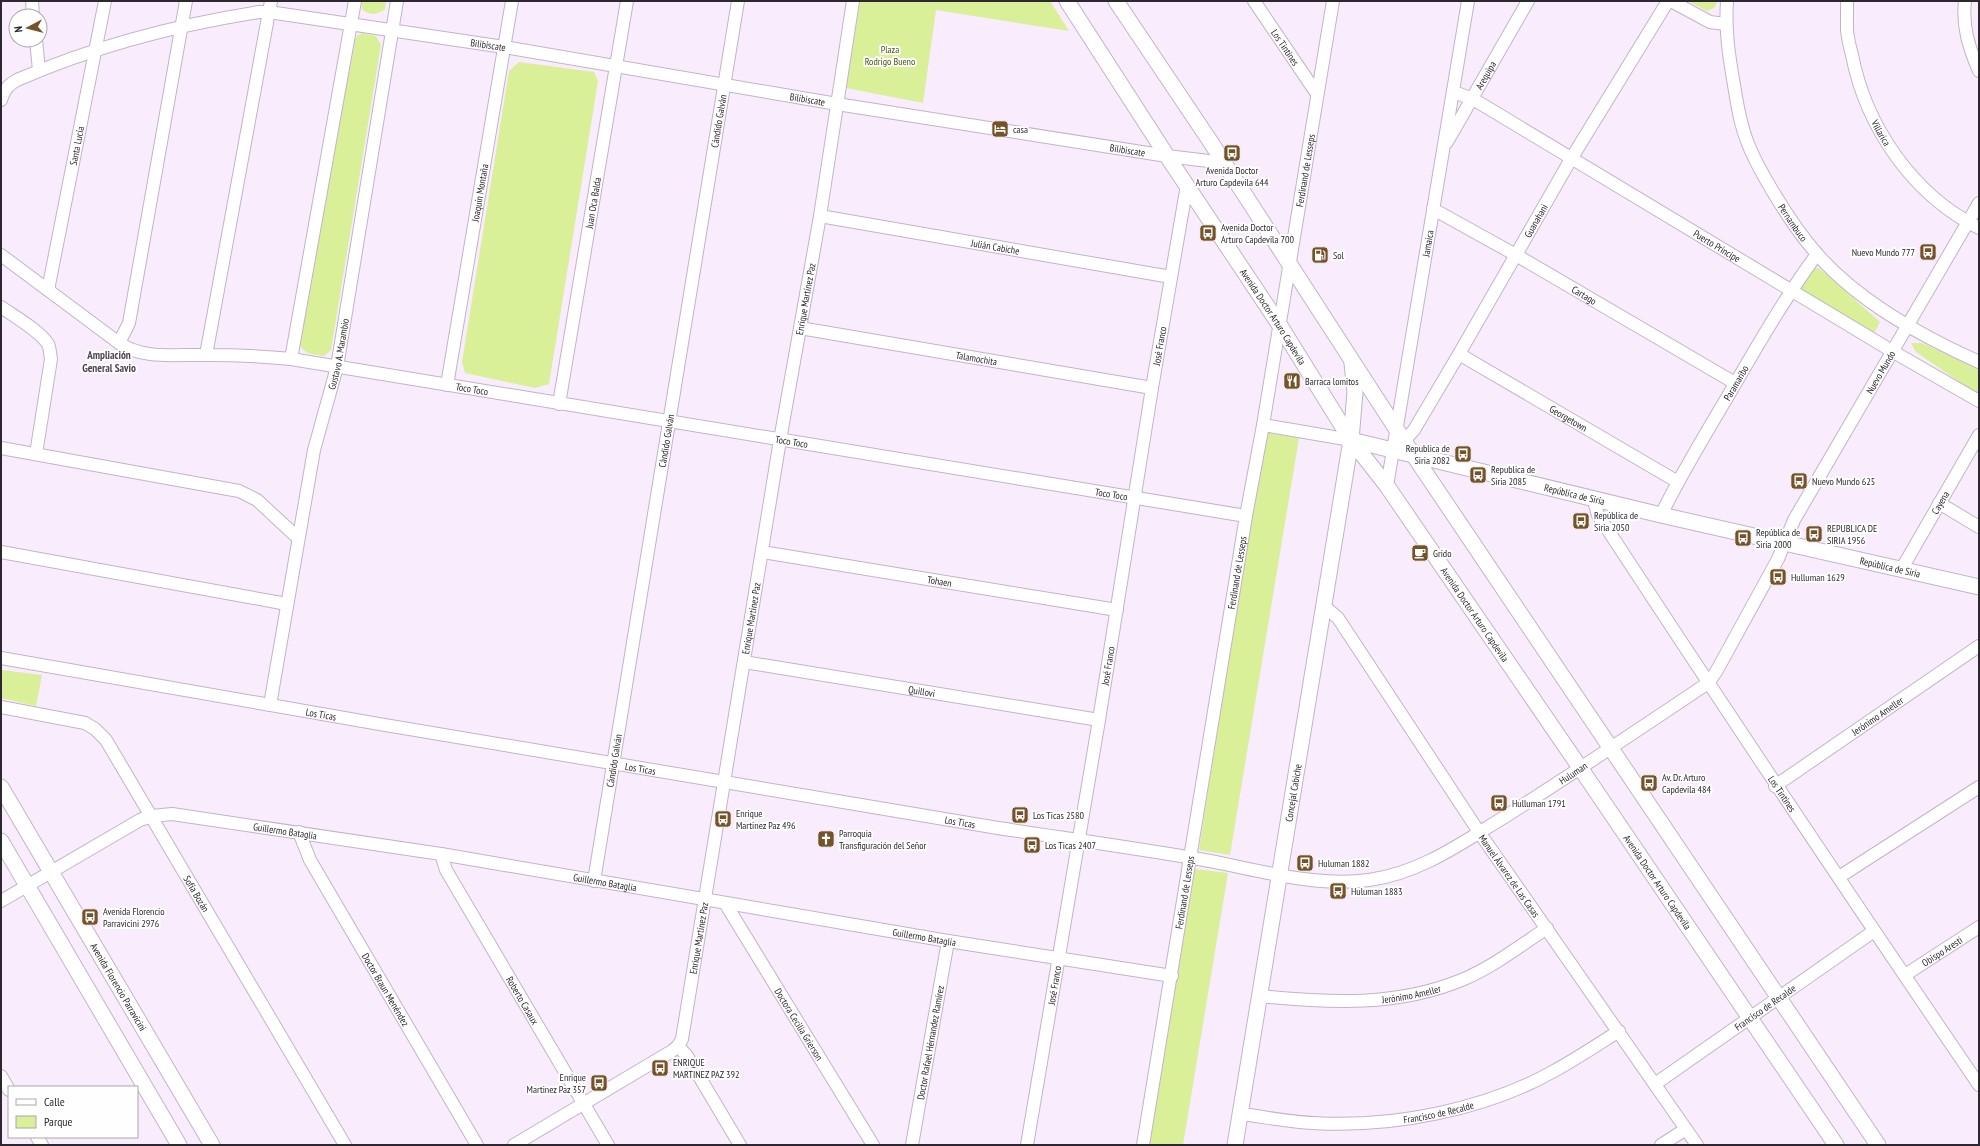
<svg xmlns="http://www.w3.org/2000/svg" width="1980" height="1146" font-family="'PT Sans Narrow',sans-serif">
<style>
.green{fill:#d9ef98}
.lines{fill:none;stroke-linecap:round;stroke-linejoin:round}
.minor-casing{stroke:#c2b4c8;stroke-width:14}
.major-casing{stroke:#c2b4c8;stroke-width:17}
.minor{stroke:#fff;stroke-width:12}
.major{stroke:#fff;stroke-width:15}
.labels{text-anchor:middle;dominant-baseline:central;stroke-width:4;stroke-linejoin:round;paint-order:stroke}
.street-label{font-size:10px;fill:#2d282f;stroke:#fefefe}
.park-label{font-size:10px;fill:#4b5913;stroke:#fefefe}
.poi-label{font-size:10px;fill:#2d282f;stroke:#fefefe;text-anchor:start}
.neighbourhood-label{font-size:11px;font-weight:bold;fill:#4f4254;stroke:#fefefe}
</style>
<rect width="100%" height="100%" fill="#f8ecfd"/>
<g class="green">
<path d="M362,1H386L385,9C378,15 369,16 362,9Z"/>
<polygon points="860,1 1050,1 1069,31 936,10 923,103 846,88"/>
<polygon points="1688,1 1718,1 1714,8 1707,11"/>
<path d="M362,33L376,36L381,45L331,350L324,356C312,354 303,355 299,342L355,40L357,36Z"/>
<polygon points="519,62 594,72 598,81 549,384 535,388 465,373 462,362 509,71"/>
<polygon points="1814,268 1819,268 1880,322 1873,335 1799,290"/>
<polygon points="1911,343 1922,343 1979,370 1979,395 1916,352"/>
<polygon points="1263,432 1299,438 1230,855 1199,850"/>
<polygon points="1,670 42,675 36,706 1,698"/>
<polygon points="1195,869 1228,873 1183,1145 1149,1145"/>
</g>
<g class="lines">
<defs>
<g id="minor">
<polyline points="32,1 33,16"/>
<path id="s1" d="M1254,1L1317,94"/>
<polyline points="1671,1 1710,22 1725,24"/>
<path id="s2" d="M1727,1C1725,30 1729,57 1734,85C1737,104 1740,123 1747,141C1754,160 1764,177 1775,195C1787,215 1801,236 1817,254C1859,302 1921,336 1979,362"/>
<path id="s3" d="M1847,1C1847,11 1847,21 1847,31C1848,39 1850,48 1852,55C1866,127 1913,195 1979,228"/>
<path d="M1965,1C1962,26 1969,48 1979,71"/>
<polyline points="36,40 39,70"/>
<path id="s4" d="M1454,92L1473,99L1892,351L1979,401"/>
<path id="s5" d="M1,100C4,90 8,85 17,80C95,46 176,25 259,12H269L504,47L837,104L1167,156L1225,163"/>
<path id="s6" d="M1447,142L1528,1"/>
<path id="s7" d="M1433,209L1516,255L1735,383"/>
<path id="s8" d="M820,216L1171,277"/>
<path id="s9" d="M1,255L119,343C144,360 176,354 205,355C234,355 263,356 291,359L1246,516"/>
<path id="s10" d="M48,290L105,1"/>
<path d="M1,307C14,316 40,331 48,344C50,348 50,354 51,359L36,454"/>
<path id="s11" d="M800,328L1152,388"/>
<polyline points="119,343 129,323 186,1"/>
<path id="s12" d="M1459,354L1678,482"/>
<polyline points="206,355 271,1"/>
<polyline points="291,359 355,1"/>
<path id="s13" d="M447,385L512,1"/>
<path id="s14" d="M559,404L627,1"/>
<polyline points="1263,425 1351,440"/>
<path id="s15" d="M1404,441L1414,430L1459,354L1571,159L1668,1"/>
<polyline points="1,448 239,491 257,500 298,538"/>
<path id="s16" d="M1387,486L1468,1"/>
<path id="s17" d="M1593,498L1598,515C1723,706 1850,896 1979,1085"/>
<polyline points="1939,503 1979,527"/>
<path id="s18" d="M1661,515C1681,474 1705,435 1728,396C1756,348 1784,299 1817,254"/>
<polyline points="1,552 287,604"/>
<path id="s19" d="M762,552L1117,610"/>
<path id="s20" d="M1901,570L1979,435"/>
<path id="s21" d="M1324,606L1338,618L1479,832L1697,1145"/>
<path id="s22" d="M1,658C333,717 665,773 998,828C1063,838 1128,847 1193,858C1249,867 1312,888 1369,880C1421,873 1463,842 1506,816C1574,773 1641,728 1708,683L1716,672L1778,559L1794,520L1979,203"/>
<path id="s23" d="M744,662L1099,720"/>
<path id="s24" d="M270,705L314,450L337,367L397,1"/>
<path id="s25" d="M1,707L85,723L95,729L106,740L345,1145"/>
<path id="s26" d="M1775,786L1979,646"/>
<path id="s27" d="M299,832L310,860L477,1145"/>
<path id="s28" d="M441,854L446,870L608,1145"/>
<polyline points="1839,877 1979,787"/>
<path id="s29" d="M594,881L738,1"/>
<path id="s30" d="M1,901L140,820L152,816L172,814L441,854L948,941L1172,976"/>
<path id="s31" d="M725,903L873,1145"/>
<path id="s32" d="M1905,975L1979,927"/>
<path id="s33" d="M1260,996C1329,1003 1398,1007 1464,979C1494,966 1520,946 1547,928"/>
<polyline points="678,1046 687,1056 740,1145"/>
<polyline points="1,1076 9,1090"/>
<path id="s34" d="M1655,1084L1874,931"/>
<path id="s35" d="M1241,1114C1265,1117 1289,1122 1313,1123C1391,1128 1485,1110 1554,1071C1576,1059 1597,1045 1619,1031"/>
<polyline points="37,1137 42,1145"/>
<path id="s36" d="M514,1145L672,1051L678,1046L682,1039L780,440L820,216L853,1"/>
<path id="s37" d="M912,1145L948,941"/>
<path id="s38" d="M1027,1145L1099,720L1152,388L1187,185"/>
<path id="s39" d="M1143,1145L1246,516L1263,425L1333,1"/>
<polyline points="1661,1145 1686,1129"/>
</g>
<g id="major">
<path id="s40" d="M1067,1L1167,156L1279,324L1351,440L1387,486L1581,769L1836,1145"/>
<polyline points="1116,1 1210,141 1404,441 1878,1145"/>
<path id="s41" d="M1351,440L1661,515L1979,587"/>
<path id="s42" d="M1,787L212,1145"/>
<polyline points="1,841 179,1145"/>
<path id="s43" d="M1235,1145L1351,440L1355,392L1352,363"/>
</g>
</defs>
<use href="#minor" class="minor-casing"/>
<use href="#major" class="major-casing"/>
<use href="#minor" class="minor"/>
<use href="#major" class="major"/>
</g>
<defs>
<symbol id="hotel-square" viewBox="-11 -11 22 22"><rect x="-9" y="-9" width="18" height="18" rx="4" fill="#74532a" stroke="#fefefe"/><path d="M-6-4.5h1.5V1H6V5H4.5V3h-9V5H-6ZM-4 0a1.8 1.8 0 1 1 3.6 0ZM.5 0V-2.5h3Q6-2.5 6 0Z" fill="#fff"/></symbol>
<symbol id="bus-square" viewBox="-11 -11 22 22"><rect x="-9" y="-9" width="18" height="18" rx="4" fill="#74532a" stroke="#fefefe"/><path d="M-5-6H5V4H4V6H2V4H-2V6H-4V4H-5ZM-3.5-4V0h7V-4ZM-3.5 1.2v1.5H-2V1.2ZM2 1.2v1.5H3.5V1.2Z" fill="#fff"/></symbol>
<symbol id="fuel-square" viewBox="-11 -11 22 22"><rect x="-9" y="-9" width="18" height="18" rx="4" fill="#74532a" stroke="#fefefe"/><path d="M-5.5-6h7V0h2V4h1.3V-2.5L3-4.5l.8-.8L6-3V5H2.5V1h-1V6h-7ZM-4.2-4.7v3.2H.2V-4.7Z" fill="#fff"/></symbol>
<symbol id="restaurant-square" viewBox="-11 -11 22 22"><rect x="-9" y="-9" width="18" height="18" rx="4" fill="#74532a" stroke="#fefefe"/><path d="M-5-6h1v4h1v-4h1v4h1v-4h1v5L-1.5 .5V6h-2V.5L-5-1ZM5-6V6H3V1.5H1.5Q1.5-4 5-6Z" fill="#fff"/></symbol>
<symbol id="cafe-square" viewBox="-11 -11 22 22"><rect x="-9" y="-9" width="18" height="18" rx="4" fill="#74532a" stroke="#fefefe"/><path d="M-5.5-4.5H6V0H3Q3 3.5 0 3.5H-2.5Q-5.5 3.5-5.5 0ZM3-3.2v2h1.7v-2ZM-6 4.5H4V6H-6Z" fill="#fff"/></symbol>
<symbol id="church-square" viewBox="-11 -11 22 22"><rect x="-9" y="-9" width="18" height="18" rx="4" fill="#74532a" stroke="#fefefe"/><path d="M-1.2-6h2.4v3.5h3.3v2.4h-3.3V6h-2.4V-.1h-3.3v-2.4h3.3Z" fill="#fff"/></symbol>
</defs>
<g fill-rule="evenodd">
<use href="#hotel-square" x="990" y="119" width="20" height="20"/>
<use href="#bus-square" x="1222" y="143" width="20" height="20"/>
<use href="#bus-square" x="1198" y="223" width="20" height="20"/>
<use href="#bus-square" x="1918" y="242" width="20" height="20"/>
<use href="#fuel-square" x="1310" y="245" width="20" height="20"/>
<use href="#restaurant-square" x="1282" y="371" width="20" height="20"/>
<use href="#bus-square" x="1453" y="444" width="20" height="20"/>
<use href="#bus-square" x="1468" y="465" width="20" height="20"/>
<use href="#bus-square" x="1789" y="471" width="20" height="20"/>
<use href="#bus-square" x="1571" y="511" width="20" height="20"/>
<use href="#bus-square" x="1804" y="524" width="20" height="20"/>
<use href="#bus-square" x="1733" y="528" width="20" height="20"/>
<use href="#cafe-square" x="1410" y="543" width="20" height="20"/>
<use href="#bus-square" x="1768" y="567" width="20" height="20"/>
<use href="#bus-square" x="1639" y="773" width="20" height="20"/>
<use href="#bus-square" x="1489" y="793" width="20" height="20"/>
<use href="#bus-square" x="1010" y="805" width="20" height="20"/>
<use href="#bus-square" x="713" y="809" width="20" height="20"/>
<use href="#church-square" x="816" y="829" width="20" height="20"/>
<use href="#bus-square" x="1022" y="835" width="20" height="20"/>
<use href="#bus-square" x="1295" y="853" width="20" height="20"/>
<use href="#bus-square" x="1328" y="881" width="20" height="20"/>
<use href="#bus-square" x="80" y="907" width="20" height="20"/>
<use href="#bus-square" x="650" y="1058" width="20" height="20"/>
<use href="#bus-square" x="589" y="1073" width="20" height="20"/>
</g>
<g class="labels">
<g class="street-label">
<text stroke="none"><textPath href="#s5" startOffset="510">Bilibiscate</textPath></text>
<text stroke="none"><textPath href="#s1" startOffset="56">Los Tintines</textPath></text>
<text stroke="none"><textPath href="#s6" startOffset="77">Arequipa</textPath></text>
<text stroke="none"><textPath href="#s5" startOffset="834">Bilibiscate</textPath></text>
<text stroke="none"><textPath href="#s29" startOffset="770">Cándido Galván</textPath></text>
<text stroke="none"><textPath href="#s3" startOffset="138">Villarica</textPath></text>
<text stroke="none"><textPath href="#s10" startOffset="147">Santa Lucía</textPath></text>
<text stroke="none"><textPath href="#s5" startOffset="1158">Bilibiscate</textPath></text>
<text stroke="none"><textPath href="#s39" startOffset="988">Ferdinand de Lesseps</textPath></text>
<text stroke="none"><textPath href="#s13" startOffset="195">Joaquín Montaña</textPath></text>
<text stroke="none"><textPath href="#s14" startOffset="204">Juan Oca Balda</textPath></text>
<text stroke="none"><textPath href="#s15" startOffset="257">Guanahani</textPath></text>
<text stroke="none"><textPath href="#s2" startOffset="236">Pernambuco</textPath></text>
<text stroke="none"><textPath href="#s16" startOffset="246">Jamaica</textPath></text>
<text stroke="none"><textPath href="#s8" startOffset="178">Julián Cabiche</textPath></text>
<text stroke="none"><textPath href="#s4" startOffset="305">Puerto Príncipe</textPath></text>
<text stroke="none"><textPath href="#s7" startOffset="174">Cartago</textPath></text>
<text stroke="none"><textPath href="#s36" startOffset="950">Enrique Martínez Paz</textPath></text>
<text stroke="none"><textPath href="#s40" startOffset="377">Avenida Doctor Arturo Capdevila</textPath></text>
<text stroke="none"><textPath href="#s38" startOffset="810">José Franco</textPath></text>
<text stroke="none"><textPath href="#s24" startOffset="358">Gustavo A. Marambio</textPath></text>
<text stroke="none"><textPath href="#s11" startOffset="179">Talamochita</textPath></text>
<text stroke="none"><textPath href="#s22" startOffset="2137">Nuevo Mundo</textPath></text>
<text stroke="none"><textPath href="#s18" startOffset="152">Paramaribo</textPath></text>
<text stroke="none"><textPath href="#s9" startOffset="505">Toco Toco</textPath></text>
<text stroke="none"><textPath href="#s12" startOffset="127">Georgetown</textPath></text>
<text stroke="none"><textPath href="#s29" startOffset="446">Cándido Galván</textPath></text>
<text stroke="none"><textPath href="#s9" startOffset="829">Toco Toco</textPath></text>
<text stroke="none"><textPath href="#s9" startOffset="1153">Toco Toco</textPath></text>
<text stroke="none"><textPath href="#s41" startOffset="230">República de Siria</textPath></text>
<text stroke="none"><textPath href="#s20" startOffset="78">Cayena</textPath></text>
<text stroke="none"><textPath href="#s41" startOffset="554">República de Siria</textPath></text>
<text stroke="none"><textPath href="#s39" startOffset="580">Ferdinand de Lesseps</textPath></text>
<text stroke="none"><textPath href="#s19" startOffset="180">Tohaen</textPath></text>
<text stroke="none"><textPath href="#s40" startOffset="737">Avenida Doctor Arturo Capdevila</textPath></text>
<text stroke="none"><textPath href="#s36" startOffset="626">Enrique Martínez Paz</textPath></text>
<text stroke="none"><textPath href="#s38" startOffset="486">José Franco</textPath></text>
<text stroke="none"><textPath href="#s23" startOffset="180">Quillovi</textPath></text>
<text stroke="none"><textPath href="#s22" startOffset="325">Los Ticas</textPath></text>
<text stroke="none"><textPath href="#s26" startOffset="124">Jerónimo Ameller</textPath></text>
<text stroke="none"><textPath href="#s29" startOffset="122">Cándido Galván</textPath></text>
<text stroke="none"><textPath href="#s22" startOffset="649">Los Ticas</textPath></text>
<text stroke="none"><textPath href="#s22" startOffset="1619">Huluman</textPath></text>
<text stroke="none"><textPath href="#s43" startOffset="357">Concejal Cabiche</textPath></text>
<text stroke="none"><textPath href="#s17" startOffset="352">Los Tintines</textPath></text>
<text stroke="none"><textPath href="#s22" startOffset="973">Los Ticas</textPath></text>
<text stroke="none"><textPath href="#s30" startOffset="308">Guillermo Bataglia</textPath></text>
<text stroke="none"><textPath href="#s21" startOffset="328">Manuel Álvarez de Las Casas</textPath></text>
<text stroke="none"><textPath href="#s40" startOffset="1061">Avenida Doctor Arturo Capdevila</textPath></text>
<text stroke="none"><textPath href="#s30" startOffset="632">Guillermo Bataglia</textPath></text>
<text stroke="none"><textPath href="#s39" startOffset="256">Ferdinand de Lesseps</textPath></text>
<text stroke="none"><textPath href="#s25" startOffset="291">Sofía Bozán</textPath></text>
<text stroke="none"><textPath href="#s30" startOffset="956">Guillermo Bataglia</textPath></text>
<text stroke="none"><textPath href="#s36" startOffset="302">Enrique Martínez Paz</textPath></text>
<text stroke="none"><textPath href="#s32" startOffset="44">Obispo Aresti</textPath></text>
<text stroke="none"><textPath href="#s38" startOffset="162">José Franco</textPath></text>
<text stroke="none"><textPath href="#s42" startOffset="232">Avenida Florencio Parravicini</textPath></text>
<text stroke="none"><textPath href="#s27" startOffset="180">Doctor Braun Menéndez</textPath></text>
<text stroke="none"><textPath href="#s33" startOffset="152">Jerónimo Ameller</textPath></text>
<text stroke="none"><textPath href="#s28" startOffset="168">Roberto Casaux</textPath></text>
<text stroke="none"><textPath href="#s34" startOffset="134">Francisco de Recalde</textPath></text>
<text stroke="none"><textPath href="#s31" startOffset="142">Doctora Cecilia Grierson</textPath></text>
<text stroke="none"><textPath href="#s37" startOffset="104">Doctor Rafael Hérnandez Ramírez</textPath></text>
<text stroke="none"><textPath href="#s35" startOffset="199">Francisco de Recalde</textPath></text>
</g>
<g class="park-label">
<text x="890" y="49">Plaza<tspan x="890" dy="12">Rodrigo Bueno</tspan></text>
</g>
<g class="poi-label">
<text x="1013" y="129">casa</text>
<text x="1232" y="170" text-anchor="middle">Avenida Doctor<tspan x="1232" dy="12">Arturo Capdevila 644</tspan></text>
<text x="1221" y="227">Avenida Doctor<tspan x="1221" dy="12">Arturo Capdevila 700</tspan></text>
<text x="1915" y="252" text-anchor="end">Nuevo Mundo 777</text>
<text x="1333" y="255">Sol</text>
<text x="1305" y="381">Barraca lomitos</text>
<text x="1450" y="448" text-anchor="end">Republica de<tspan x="1450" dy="12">Siria 2082</tspan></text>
<text x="1491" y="469">Republica de<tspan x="1491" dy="12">Siria 2085</tspan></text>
<text x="1812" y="481">Nuevo Mundo 625</text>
<text x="1594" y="515">República de<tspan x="1594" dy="12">Siria 2050</tspan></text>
<text x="1827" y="528">REPUBLICA DE<tspan x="1827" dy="12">SIRIA 1956</tspan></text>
<text x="1756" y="532">República de<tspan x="1756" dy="12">Siria 2000</tspan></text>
<text x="1433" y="553">Grido</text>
<text x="1791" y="577">Hulluman 1629</text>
<text x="1662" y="777">Av. Dr. Arturo<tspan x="1662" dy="12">Capdevila 484</tspan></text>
<text x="1512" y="803">Hulluman 1791</text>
<text x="736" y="813">Enrique<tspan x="736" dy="12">Martinez Paz 496</tspan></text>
<text x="1033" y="815">Los Ticas 2580</text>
<text x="839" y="833">Parroquia<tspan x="839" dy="12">Transfiguración del Señor</tspan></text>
<text x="1045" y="845">Los Ticas 2407</text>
<text x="1318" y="863">Huluman 1882</text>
<text x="1351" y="891">Huluman 1883</text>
<text x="103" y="911">Avenida Florencio<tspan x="103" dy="12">Parravicini 2976</tspan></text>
<text x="673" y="1062">ENRIQUE<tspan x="673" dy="12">MARTINEZ PAZ 392</tspan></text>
<text x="586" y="1077" text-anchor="end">Enrique<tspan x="586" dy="12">Martinez Paz 357</tspan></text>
</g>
<g class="neighbourhood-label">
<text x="109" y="355">Ampliación<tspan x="109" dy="13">General Savio</tspan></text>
</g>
</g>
<rect width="1980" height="1146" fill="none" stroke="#2d282f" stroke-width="4"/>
<rect x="8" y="1086" width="130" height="52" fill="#fefefe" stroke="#aaa8ab"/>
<rect x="16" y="1099" width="20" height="6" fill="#ffffff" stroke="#aaa8ab"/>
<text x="44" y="1106" font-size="12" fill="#2d282f">Calle</text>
<rect x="16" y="1116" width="20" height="12" fill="#d9ef98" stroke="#aaa8ab"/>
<text x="44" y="1126" font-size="12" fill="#2d282f">Parque</text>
<g transform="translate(28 28) rotate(263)"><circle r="19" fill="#fefefe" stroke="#aaa8ab"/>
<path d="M0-3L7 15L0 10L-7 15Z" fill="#74532a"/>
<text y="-6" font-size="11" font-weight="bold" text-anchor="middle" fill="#2d282f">N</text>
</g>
</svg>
